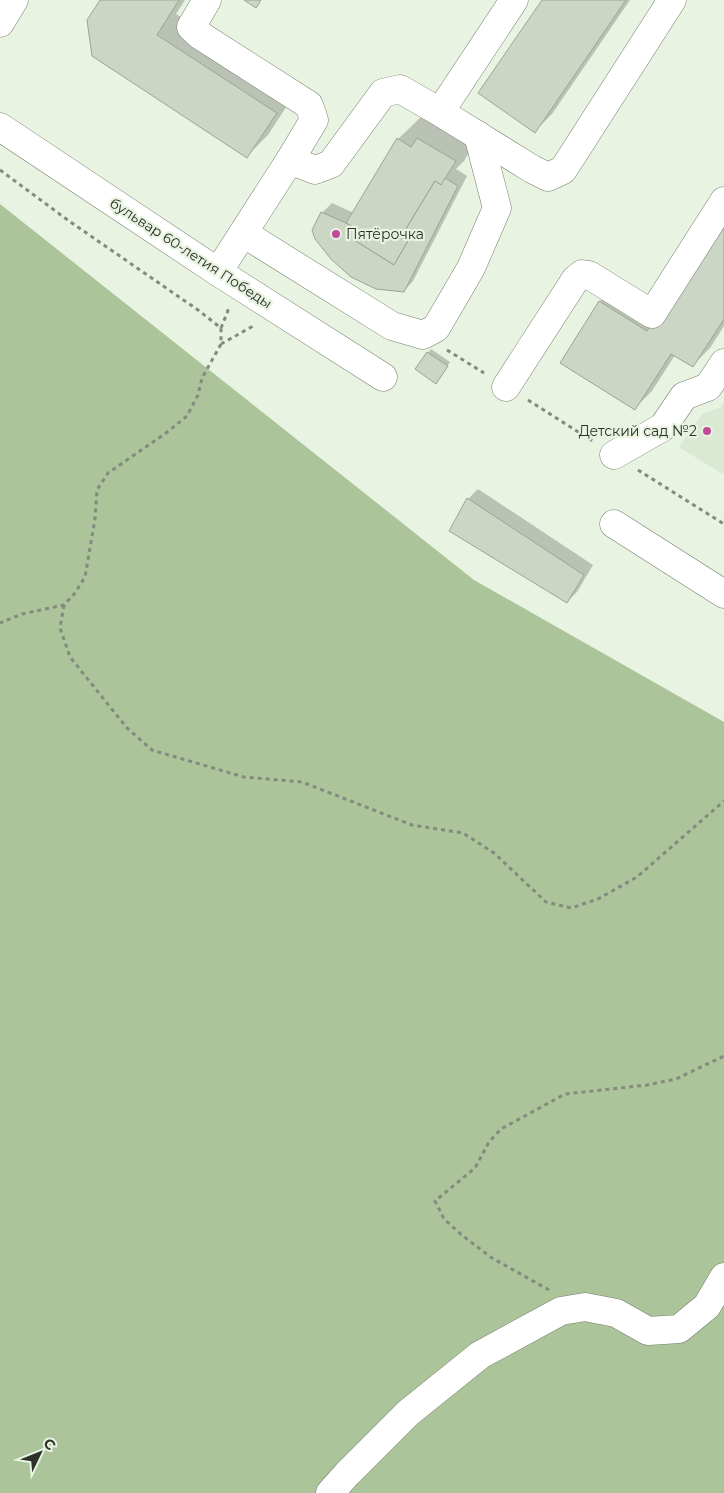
<svg xmlns="http://www.w3.org/2000/svg" width="724" height="1493" font-family="Montserrat,sans-serif">
<style>
.built{fill:#dae9d1}
.green{fill:#abc499}
.shadow{fill:#0003}
.building{fill:#ccd6c5;stroke:#9ba595}
.lines{fill:none;stroke-linecap:round;stroke-linejoin:round}
.minor-casing{stroke:#767f6f;stroke-width:29}
.path{stroke:#838a7e;stroke-width:3;stroke-dasharray:4 4;stroke-linecap:butt}
.minor{stroke:#fff;stroke-width:28}
.poi-dot{fill:#c3499b;stroke:#e8f3e1;stroke-width:2}
.labels{text-anchor:middle;dominant-baseline:central;stroke-width:4.5;stroke-linejoin:round;paint-order:stroke}
.poi-label{font-size:14px;fill:#2d312a;stroke:#e8f3e1;text-anchor:start}
.street-label{font-size:14px;fill:#2d312a;stroke:#e8f3e1}
</style>
<rect width="100%" height="100%" fill="#e8f3e1"/>
<polygon class="built" points="724,402 724,475 679,447 702,414 721,407"/>
<polygon class="green" points="0,204 474,580 724,722 724,1493 0,1493"/>
<g class="shadow">
<polygon points="101,0 185,0 176,14 296,92 268,135 247,156"/>
<polygon points="544,0 630,0 552,114 535,131"/>
<polygon points="441,116 477,138 464,161 456,169 467,176 413,281 404,291 322,213 332,203 354,213 398,139 421,117 433,124"/>
<polygon points="724,214 724,326 710,348 693,365 675,355 652,391 635,408 561,362 600,301 617,284 660,312"/>
<polygon points="431,349 450,362 439,379 417,369"/>
<polygon points="478,489 593,565 577,592 567,602 450,531 468,499"/>
</g>
<g class="building">
<polygon points="100,0 179,0 157,35 277,113 247,158 92,56 87,20"/>
<polygon points="244,0 261,0 256,8"/>
<polygon points="542,0 626,0 535,133 478,93"/>
<polygon points="397,138 411,147 417,138 456,161 441,185 435,181 401,237 408,241 394,265 354,240 360,231 346,223"/>
<polygon points="445,178 458,186 404,292 376,289 351,277 331,259 315,239 312,230 321,212 346,223 360,231 354,240 394,265 408,241 401,237 435,181 441,185"/>
<polygon points="724,212 724,319 693,367 671,354 635,410 560,363 599,301 647,331"/>
<polygon points="427,352 448,366 436,384 415,369"/>
<polygon points="467,498 584,575 567,603 449,531"/>
</g>
<g class="lines">
<defs>
<g id="minor">
<polyline points="207,0 191,27 201,36 309,105 314,120 290,160"/>
<polyline points="0,23 14,0"/>
<polyline points="440,112 532,169 548,177 563,170 672,0"/>
<polyline points="0,127 218,272 383,377"/>
<polyline points="243,233 392,326 423,335 436,328 471,268 497,208 478,135"/>
<polyline points="218,272 290,160 315,170 331,164 383,93 400,89 440,112 514,0"/>
<polyline points="506,387 575,280 582,274 589,275 652,314 724,201"/>
<polyline points="614,455 663,427 684,396 708,387 724,363"/>
<polyline points="614,524 724,594"/>
<polyline points="330,1493 347,1474 408,1413 480,1355 561,1311 585,1307 616,1313 648,1331 679,1329 707,1306 724,1277"/>
</g>
</defs>
<use href="#minor" class="minor-casing"/>
<g class="path">
<polyline points="0,170 69,221 198,310 221,328 221,344 202,378 198,395 187,416 166,433 108,473 97,490 95,519 85,577 75,593 64,605 22,614 0,623"/>
<polyline points="221,328 229,308"/>
<polyline points="221,344 255,325"/>
<polyline points="447,350 484,373"/>
<polyline points="528,400 594,442"/>
<polyline points="638,470 724,524"/>
<polyline points="64,605 60,628 70,657 127,728 152,750 244,777 302,782 412,825 463,833 494,853 546,902 571,908 598,899 637,877 724,801"/>
<polyline points="549,1290 492,1258 463,1236 444,1219 435,1201 475,1168 489,1142 501,1129 565,1094 647,1085 676,1079 724,1056"/>
</g>
<use href="#minor" class="minor"/>
</g>
<g class="poi-dot">
<circle cx="336" cy="234" r="5"/>
<circle cx="707" cy="431" r="5"/>
</g>
<g class="labels">
<g class="poi-label">
<text x="346" y="234">Пятёрочка</text>
<text x="697" y="431" text-anchor="end">Детский сад №2</text>
</g>
<g class="street-label">
<text transform="translate(191 253) rotate(33)">бульвар 60-летия Победы</text>
</g>
</g>
<g transform="translate(40 1453) rotate(47)" stroke="#e8f3e1" stroke-width="4" paint-order="stroke">
<path d="M0-4L9 19L0 12L-9 19Z" fill="#2d312a"/>
<text y="-8" font-size="14" font-weight="bold" text-anchor="middle" fill="#2d312a">С</text>
</g>
</svg>
